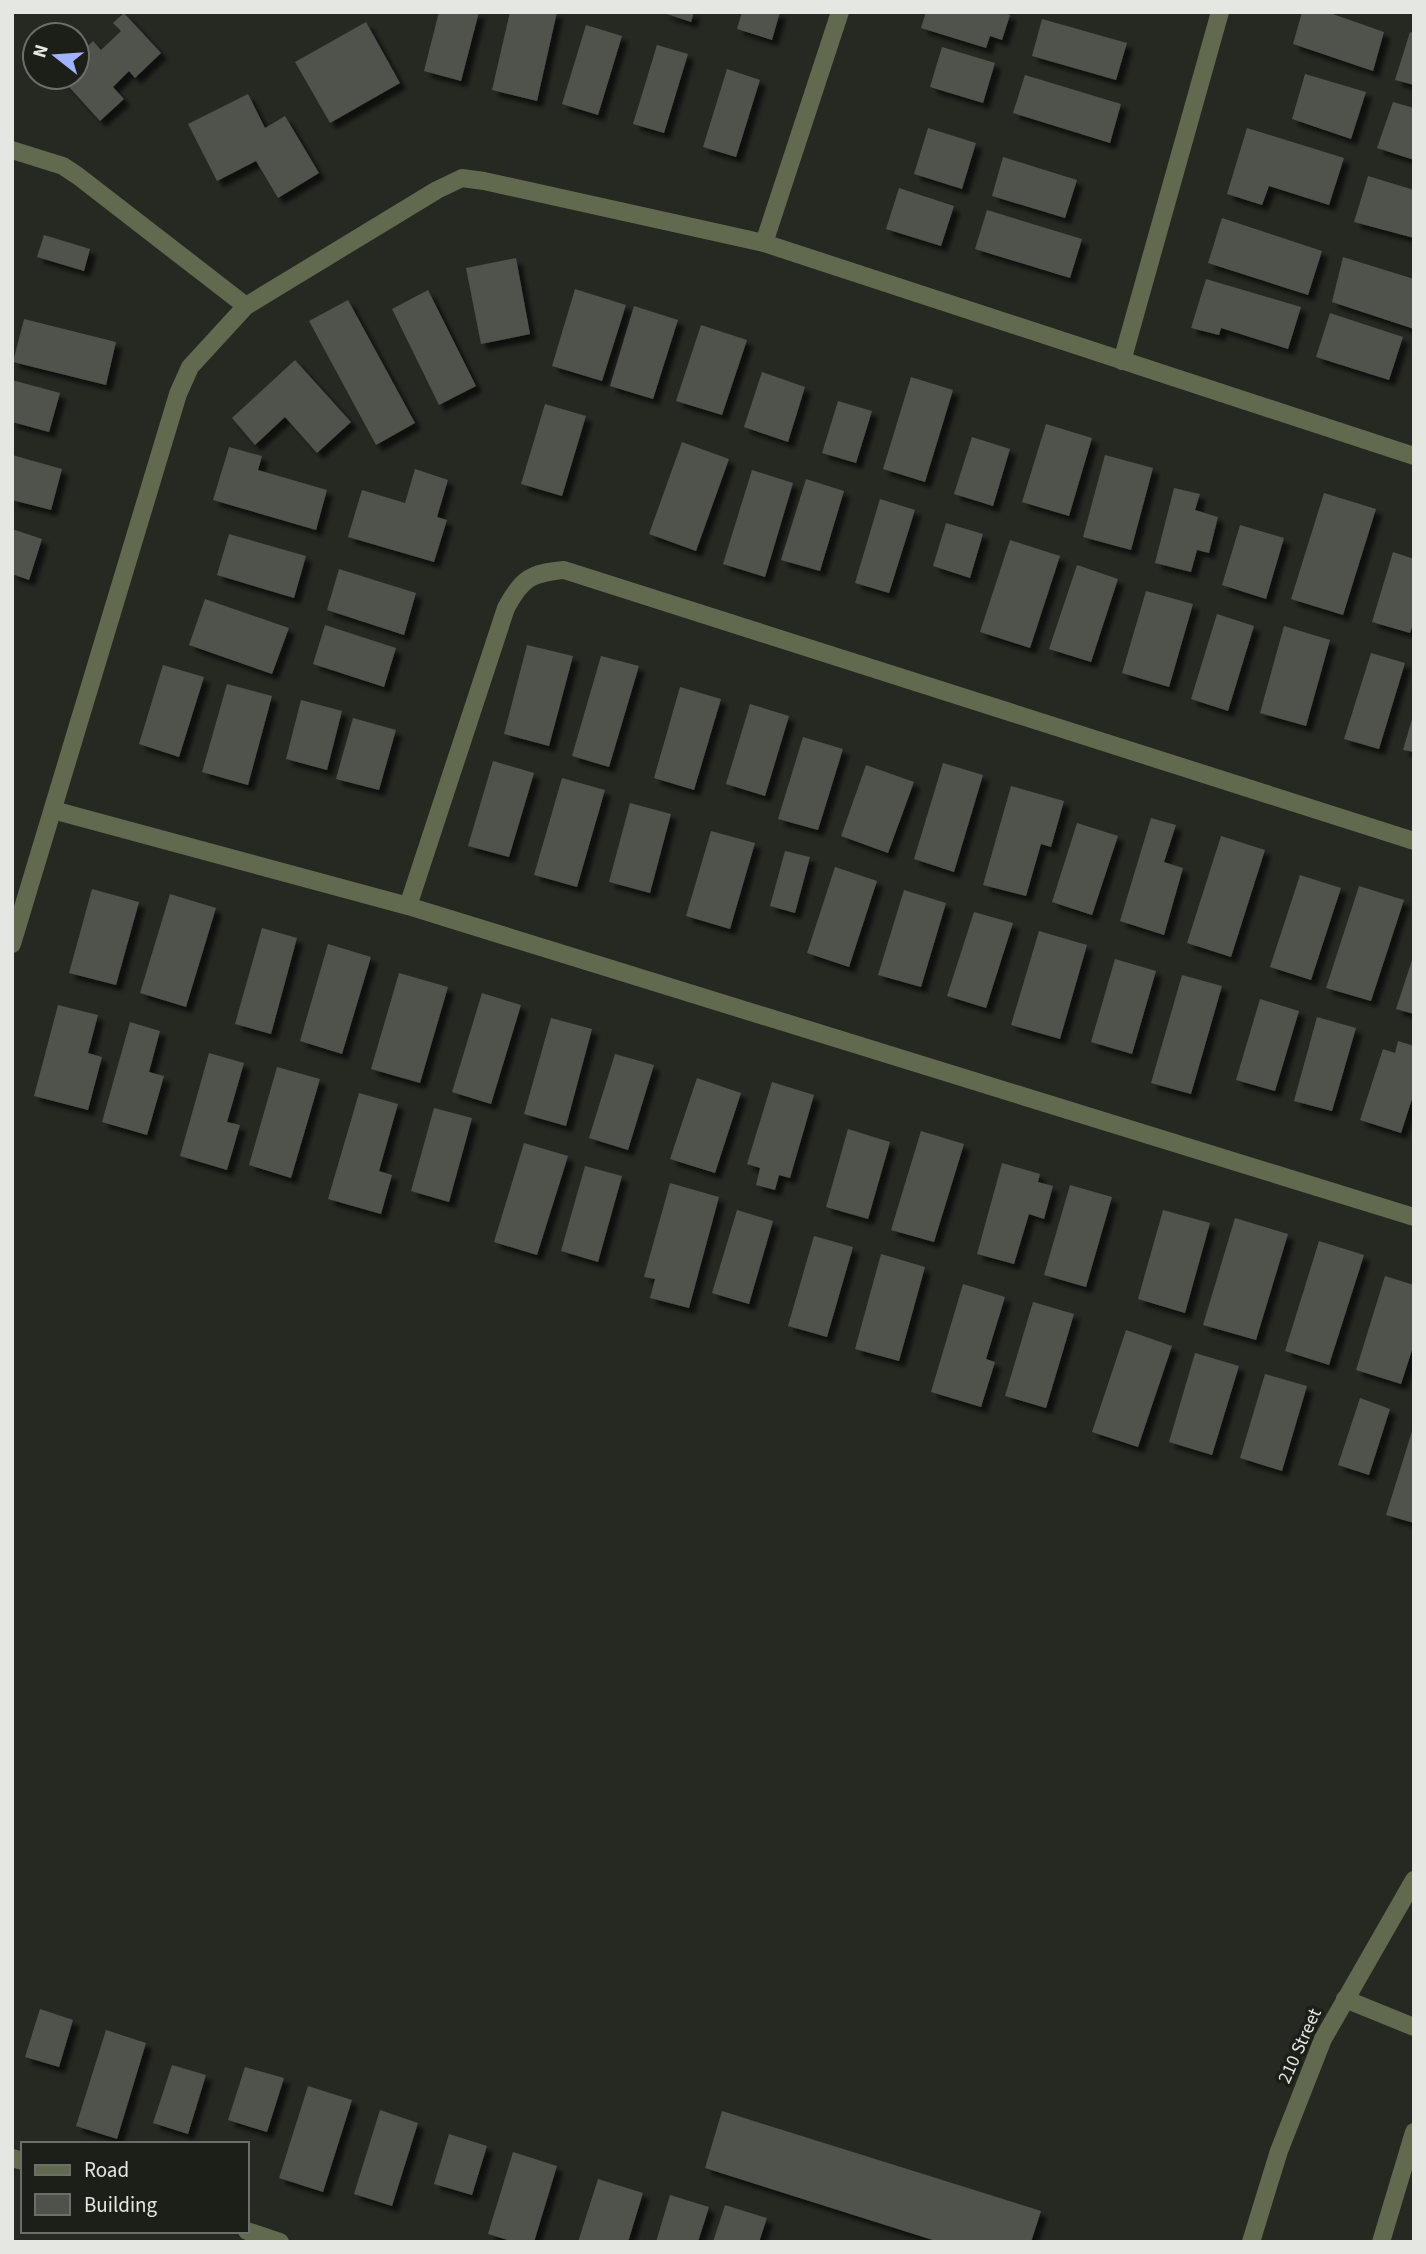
<svg xmlns="http://www.w3.org/2000/svg" width="1426" height="2254" font-family="'Source Sans 3',sans-serif">
<style>
.building{fill:#4f524b;filter:url(#shadow)}
.lines{fill:none;stroke-linecap:round;stroke-linejoin:round}
.street{stroke:#616a4f;stroke-width:18}
.labels{text-anchor:middle;dominant-baseline:central;stroke-width:7;stroke-linejoin:round;paint-order:stroke}
.street-label{font-size:19px;fill:#e5e7e3;stroke:#1c1f18}
</style>
<defs>
<filter id="shadow"><feDropShadow dx="6" dy="6" stdDeviation="2" flood-color="#0009"/></filter>
</defs>
<rect width="100%" height="100%" fill="#262822"/>
<g class="building">
<polygon points="439,12 479,12 461,81 424,71"/>
<polygon points="510,12 557,12 537,101 492,90"/>
<polygon points="661,12 694,12 691,22"/>
<polygon points="742,12 780,12 772,40 737,29"/>
<polygon points="926,12 1002,12 1010,15 1002,40 990,36 986,48 921,28"/>
<polygon points="1302,12 1327,12 1384,32 1373,71 1293,44"/>
<polygon points="124,13 161,53 135,78 129,71 113,87 124,99 100,121 60,77 77,77 77,56 93,41 101,50 121,31 113,23"/>
<polygon points="1042,19 1127,43 1116,80 1032,56"/>
<polygon points="366,22 400,83 330,123 295,62"/>
<polygon points="586,25 622,36 598,115 562,104"/>
<polygon points="1410,32 1414,33 1414,85 1395,80"/>
<polygon points="657,45 688,54 664,133 633,124"/>
<polygon points="942,47 995,63 983,103 930,87"/>
<polygon points="727,69 760,80 736,157 703,147"/>
<polygon points="1305,74 1366,92 1351,139 1292,119"/>
<polygon points="1025,75 1121,104 1110,143 1013,113"/>
<polygon points="248,94 265,128 285,116 319,173 278,198 256,161 217,181 188,124"/>
<polygon points="1393,102 1414,108 1414,160 1377,148"/>
<polygon points="928,128 976,143 962,189 914,174"/>
<polygon points="1247,128 1344,158 1329,205 1269,186 1262,205 1227,194"/>
<polygon points="1003,157 1077,180 1065,218 992,196"/>
<polygon points="1368,176 1414,190 1414,238 1354,222"/>
<polygon points="899,188 954,206 941,246 886,229"/>
<polygon points="987,210 1082,239 1070,278 975,249"/>
<polygon points="1222,218 1322,251 1308,295 1208,263"/>
<polygon points="44,235 90,249 84,271 37,257"/>
<polygon points="1343,257 1414,279 1414,329 1332,302"/>
<polygon points="516,258 530,334 481,344 466,268"/>
<polygon points="1206,279 1301,307 1288,349 1221,328 1219,335 1191,328"/>
<polygon points="575,289 626,305 602,381 552,366"/>
<polygon points="428,290 476,386 439,405 392,309"/>
<polygon points="348,300 415,423 376,445 309,321"/>
<polygon points="634,306 678,320 653,399 610,386"/>
<polygon points="1330,313 1403,337 1389,380 1316,357"/>
<polygon points="24,319 116,342 106,385 13,362"/>
<polygon points="701,325 747,340 722,415 676,401"/>
<polygon points="295,360 351,422 317,453 285,417 255,445 232,418"/>
<polygon points="762,372 805,387 788,442 744,427"/>
<polygon points="911,377 953,390 925,482 883,469"/>
<polygon points="12,380 60,393 49,432 12,422"/>
<polygon points="838,401 872,411 856,463 822,453"/>
<polygon points="545,404 586,416 562,496 521,484"/>
<polygon points="1046,424 1092,438 1069,516 1022,502"/>
<polygon points="972,437 1010,449 993,506 954,494"/>
<polygon points="682,442 729,459 696,551 649,534"/>
<polygon points="229,447 262,456 258,470 327,490 316,530 213,500"/>
<polygon points="12,455 62,469 51,510 12,500"/>
<polygon points="1105,455 1153,468 1131,550 1083,537"/>
<polygon points="415,469 448,480 437,517 447,520 434,562 348,537 362,490 405,503"/>
<polygon points="752,470 793,483 765,577 723,564"/>
<polygon points="806,479 844,491 820,571 781,560"/>
<polygon points="1174,488 1200,494 1195,510 1218,517 1209,553 1197,550 1191,572 1155,563"/>
<polygon points="1324,493 1376,509 1343,615 1291,599"/>
<polygon points="880,499 915,510 889,593 855,583"/>
<polygon points="946,523 983,534 970,578 933,566"/>
<polygon points="1240,525 1284,538 1266,599 1222,585"/>
<polygon points="12,529 42,539 29,580 12,574"/>
<polygon points="229,534 306,556 294,598 217,575"/>
<polygon points="1010,540 1060,556 1030,648 980,632"/>
<polygon points="1393,552 1414,559 1414,621 1410,633 1372,622"/>
<polygon points="1077,565 1118,579 1091,662 1049,649"/>
<polygon points="339,569 416,593 404,635 327,610"/>
<polygon points="1146,591 1193,604 1169,687 1122,673"/>
<polygon points="205,599 289,628 272,674 189,645"/>
<polygon points="1217,614 1254,626 1228,711 1191,699"/>
<polygon points="325,625 396,648 384,687 313,664"/>
<polygon points="1284,626 1330,640 1306,726 1260,713"/>
<polygon points="527,645 573,656 549,746 504,734"/>
<polygon points="1371,653 1405,663 1379,749 1344,739"/>
<polygon points="601,656 639,666 609,767 572,756"/>
<polygon points="163,665 204,677 179,757 139,744"/>
<polygon points="227,684 272,696 248,785 202,772"/>
<polygon points="680,687 721,699 694,790 654,778"/>
<polygon points="301,700 342,711 327,770 286,759"/>
<polygon points="750,704 789,716 765,796 726,784"/>
<polygon points="1414,712 1414,752 1403,750"/>
<polygon points="353,718 396,730 379,790 336,779"/>
<polygon points="803,737 843,749 818,830 778,819"/>
<polygon points="493,761 534,773 509,857 468,846"/>
<polygon points="943,763 983,775 954,872 914,859"/>
<polygon points="866,765 914,782 888,853 841,836"/>
<polygon points="562,778 605,790 577,887 534,875"/>
<polygon points="1011,786 1064,801 1051,847 1041,844 1026,896 983,885"/>
<polygon points="630,803 671,814 650,893 609,882"/>
<polygon points="1151,818 1176,825 1164,862 1183,868 1164,935 1120,921"/>
<polygon points="1077,823 1118,836 1092,915 1052,902"/>
<polygon points="711,831 755,843 730,929 686,916"/>
<polygon points="1221,836 1265,850 1231,957 1187,943"/>
<polygon points="785,851 810,857 795,913 770,906"/>
<polygon points="835,867 877,881 849,967 807,953"/>
<polygon points="1300,875 1341,888 1311,980 1270,967"/>
<polygon points="1359,886 1404,900 1371,1001 1326,988"/>
<polygon points="92,889 139,902 116,985 69,973"/>
<polygon points="904,890 946,903 921,987 878,975"/>
<polygon points="170,894 216,908 186,1007 140,993"/>
<polygon points="974,912 1013,923 986,1008 947,996"/>
<polygon points="262,928 297,938 271,1034 235,1024"/>
<polygon points="1039,931 1087,945 1060,1039 1011,1025"/>
<polygon points="328,944 371,957 342,1054 300,1041"/>
<polygon points="1414,954 1414,1014 1396,1009"/>
<polygon points="1115,959 1156,971 1132,1054 1091,1042"/>
<polygon points="399,973 448,987 420,1083 371,1069"/>
<polygon points="1182,975 1222,986 1191,1094 1151,1083"/>
<polygon points="482,993 521,1005 491,1104 452,1092"/>
<polygon points="1260,999 1299,1011 1275,1091 1236,1080"/>
<polygon points="58,1005 98,1015 88,1053 102,1057 88,1110 34,1096"/>
<polygon points="1317,1017 1356,1028 1332,1111 1294,1101"/>
<polygon points="551,1018 592,1029 566,1126 524,1114"/>
<polygon points="130,1022 160,1031 149,1072 164,1076 147,1135 102,1122"/>
<polygon points="1398,1041 1414,1046 1414,1093 1401,1133 1360,1120 1383,1049 1395,1053"/>
<polygon points="209,1053 244,1063 227,1122 240,1125 227,1170 180,1156"/>
<polygon points="615,1054 654,1065 628,1150 589,1138"/>
<polygon points="277,1067 320,1079 291,1178 249,1165"/>
<polygon points="697,1078 741,1093 715,1173 670,1159"/>
<polygon points="772,1082 814,1095 790,1178 779,1175 775,1190 756,1185 760,1168 747,1164"/>
<polygon points="359,1093 398,1104 379,1171 392,1175 381,1214 328,1199"/>
<polygon points="434,1108 472,1118 449,1202 411,1191"/>
<polygon points="848,1129 890,1142 868,1219 826,1207"/>
<polygon points="921,1131 964,1144 934,1242 891,1230"/>
<polygon points="524,1143 568,1156 537,1255 494,1242"/>
<polygon points="1002,1163 1040,1174 1038,1182 1053,1186 1044,1219 1029,1214 1014,1264 977,1254"/>
<polygon points="585,1166 622,1176 598,1262 561,1251"/>
<polygon points="670,1183 719,1197 689,1308 650,1298 655,1279 644,1277"/>
<polygon points="1070,1185 1112,1197 1086,1287 1044,1275"/>
<polygon points="737,1210 773,1221 749,1304 712,1293"/>
<polygon points="1163,1210 1210,1223 1185,1313 1138,1299"/>
<polygon points="1235,1218 1288,1234 1256,1340 1203,1325"/>
<polygon points="814,1236 853,1247 827,1337 788,1326"/>
<polygon points="1319,1241 1364,1255 1329,1365 1285,1351"/>
<polygon points="881,1254 925,1267 899,1361 855,1349"/>
<polygon points="1385,1276 1414,1285 1414,1344 1401,1384 1356,1370"/>
<polygon points="963,1284 1005,1297 986,1359 995,1362 981,1407 931,1392"/>
<polygon points="1033,1302 1074,1314 1046,1408 1005,1396"/>
<polygon points="1126,1330 1172,1346 1138,1447 1092,1432"/>
<polygon points="1195,1353 1239,1366 1212,1455 1169,1442"/>
<polygon points="1265,1374 1307,1386 1282,1471 1240,1458"/>
<polygon points="1360,1398 1390,1409 1369,1475 1338,1465"/>
<polygon points="1413,1428 1414,1428 1414,1523 1386,1515"/>
<polygon points="40,2009 73,2020 59,2067 25,2057"/>
<polygon points="106,2030 146,2043 117,2139 76,2126"/>
<polygon points="172,2065 206,2075 188,2134 153,2123"/>
<polygon points="245,2067 284,2078 267,2132 228,2120"/>
<polygon points="308,2086 352,2100 323,2192 279,2178"/>
<polygon points="380,2110 418,2123 392,2206 354,2194"/>
<polygon points="722,2111 1041,2211 1031,2242 939,2242 705,2168"/>
<polygon points="449,2134 487,2146 472,2195 434,2184"/>
<polygon points="513,2152 557,2166 534,2242 514,2242 488,2234"/>
<polygon points="598,2179 643,2193 628,2242 578,2242"/>
<polygon points="670,2195 709,2207 698,2242 656,2242"/>
<polygon points="725,2205 767,2218 759,2242 713,2242"/>
</g>
<g class="lines">
<g class="street">
<polyline points="12,150 63,166 78,176 246,306"/>
<polyline points="764,243 840,12"/>
<polyline points="1122,361 1220,12"/>
<polyline points="53,810 408,906 1414,1217"/>
<path d="M408,906L506,608C522,578 531,573 564,570L1414,841"/>
<polyline points="12,944 178,394 190,367 246,306 437,190 462,178 484,181 764,243 1414,456"/>
<polyline points="1345,1999 1414,2027"/>
<polyline points="12,2158 23,2161"/>
<polyline points="247,2231 280,2242"/>
<polyline points="1251,2242 1279,2151 1323,2039 1414,1880"/>
<polyline points="1381,2242 1414,2132"/>
</g>
</g>
<g class="labels">
<g class="street-label">
<text transform="translate(1300 2046) rotate(-66)">210 Street</text>
</g>
</g>
<rect width="1426" height="2254" fill="none" stroke="#e5e7e3" stroke-width="28"/>
<rect x="21" y="2142" width="228" height="91" fill="#1c1f18" stroke="#6c6f69" stroke-width="2"/>
<rect x="35" y="2165" width="35" height="10" fill="#616a4f" stroke="#6c6f69" stroke-width="2"/>
<text x="84" y="2177" font-size="21" fill="#e5e7e3">Road</text>
<rect x="35" y="2194" width="35" height="21" fill="#4f524b" stroke="#6c6f69" stroke-width="2"/>
<text x="84" y="2212" font-size="21" fill="#e5e7e3">Building</text>
<g transform="translate(56 56) rotate(287)"><circle r="33" fill="#1c1f18" stroke="#6c6f69" stroke-width="2"/>
<path d="M0-5L12 26L0 18L-12 26Z" fill="#a1b3fd"/>
<text y="-10" font-size="19" font-weight="bold" text-anchor="middle" fill="#e5e7e3">N</text>
</g>
</svg>
